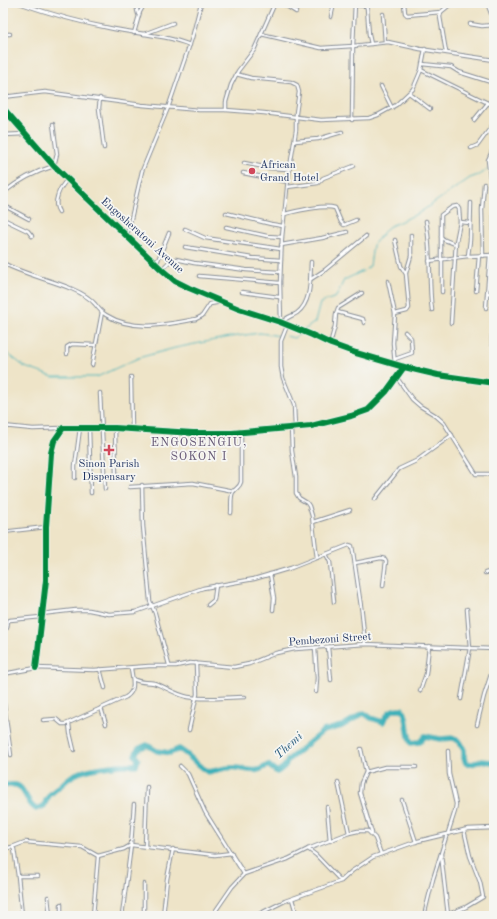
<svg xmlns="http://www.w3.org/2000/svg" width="497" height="919" font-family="'Old Standard TT',serif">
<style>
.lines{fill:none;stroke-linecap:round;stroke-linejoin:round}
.stream{stroke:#41b1b9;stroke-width:1}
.river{stroke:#41b1b9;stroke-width:5.5}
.minor-casing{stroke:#848a93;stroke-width:4.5}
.tertiary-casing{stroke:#848a93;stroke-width:5}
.minor{stroke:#fff;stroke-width:2.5}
.tertiary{stroke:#fff;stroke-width:3}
.cycleway-casing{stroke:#f6f6f2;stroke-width:8}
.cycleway{stroke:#00873e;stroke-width:6}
.poi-dot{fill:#d1495b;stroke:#f6f6f2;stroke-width:1.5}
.labels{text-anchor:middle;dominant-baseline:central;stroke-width:3.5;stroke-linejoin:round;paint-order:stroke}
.poi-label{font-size:11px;fill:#1b2f5e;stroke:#f6f6f2;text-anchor:start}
.street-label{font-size:11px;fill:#1b2f5e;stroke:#f6f6f2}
.neighbourhood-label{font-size:12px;letter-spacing:1px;fill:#685b77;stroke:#f6f6f2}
.water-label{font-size:12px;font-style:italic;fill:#285c7e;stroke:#f6f6f2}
</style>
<rect width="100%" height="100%" fill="#f6f6f2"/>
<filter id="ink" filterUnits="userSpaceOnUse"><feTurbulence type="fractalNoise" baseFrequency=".025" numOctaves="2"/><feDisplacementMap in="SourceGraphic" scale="8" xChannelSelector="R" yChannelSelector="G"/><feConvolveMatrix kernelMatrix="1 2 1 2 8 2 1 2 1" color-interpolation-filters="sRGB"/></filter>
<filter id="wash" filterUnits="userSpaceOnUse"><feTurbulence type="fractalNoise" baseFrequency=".012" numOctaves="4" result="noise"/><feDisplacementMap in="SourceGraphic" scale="16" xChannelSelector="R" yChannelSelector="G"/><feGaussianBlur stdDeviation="0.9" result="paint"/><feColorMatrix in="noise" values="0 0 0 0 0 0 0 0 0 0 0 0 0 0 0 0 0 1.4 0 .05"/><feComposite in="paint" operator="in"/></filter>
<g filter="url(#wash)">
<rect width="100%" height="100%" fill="#eee4c8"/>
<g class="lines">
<g class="stream">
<polyline points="492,166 494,164"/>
<polyline points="366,269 370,266 373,245 388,227 419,213 470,178 481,174 487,170"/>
<polyline points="303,331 315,322 320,303 336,297 344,280 363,271"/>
<polyline points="286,336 294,338 301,333"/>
<polyline points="3,350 25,367 53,377 97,377 138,358 175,348 230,337 260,333 280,336"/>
</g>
<path class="river" d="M3,786C23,782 20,788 29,801C30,804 33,807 36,809L44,806C47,796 51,793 59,787C64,783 68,778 74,775C86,768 121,764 136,765L138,760L135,755L138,749L147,745L157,751L170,753L179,749C190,755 197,766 208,772C217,771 228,766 237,768C251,770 255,774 268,765L277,772C283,768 286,766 288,760L323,731L342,726L364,713L371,718L383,722C388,713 391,708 402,709C409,716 406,733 411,743L420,742L425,736L440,739L454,738L460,742L464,750V758L466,763L472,764L480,761L494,762"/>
</g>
</g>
<g filter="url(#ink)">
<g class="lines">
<defs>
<g id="minor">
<path d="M19,3C50,14 82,23 114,29C139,34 166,35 190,45"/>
<polyline points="137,3 137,10 138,14"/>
<polyline points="282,3 296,12"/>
<polyline points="404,3 405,13 407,15 441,12"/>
<polyline points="487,3 494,21"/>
<polyline points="355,5 366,6 367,8 369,35 371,44"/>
<polyline points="383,14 385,42"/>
<polyline points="331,17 334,3"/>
<polyline points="470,24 482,26 494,25"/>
<polyline points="134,33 140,12 145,3"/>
<polyline points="3,34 10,34"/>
<polyline points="144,34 173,23"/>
<polyline points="261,34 321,48 353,46 388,42 420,49 494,60"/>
<polyline points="353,46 355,3"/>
<polyline points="446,52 440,17 441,12 452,3"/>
<polyline points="422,64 451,67 459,72 494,83"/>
<polyline points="421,70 494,106"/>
<polyline points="236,74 251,78 291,82 297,85 299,92 296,113 296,130 288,179 282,237 280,283 281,323"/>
<polyline points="381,86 392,108"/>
<polyline points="409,93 430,109"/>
<polyline points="3,97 45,92 142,105 199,110 226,110 264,113 321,120 369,118 378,115 396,105 413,89 421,70 425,49"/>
<polyline points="100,98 99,108 104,148"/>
<polyline points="226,110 226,102 231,85 238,71 254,50 275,3"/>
<polyline points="352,120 353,46"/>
<polyline points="474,120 488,103"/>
<polyline points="3,135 25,134"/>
<polyline points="295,141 318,139 342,132"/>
<polyline points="494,147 488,160 490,177 494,187 494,241"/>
<polyline points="471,148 478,145 494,123"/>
<polyline points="244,163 269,168 289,169"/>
<polyline points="243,173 288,182"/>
<polyline points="287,187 318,183 323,178 354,166"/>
<path d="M3,193C19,180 34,172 54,166L57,154L53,124"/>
<polyline points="3,205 29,219"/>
<path d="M59,212C52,202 60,187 67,180"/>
<polyline points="226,213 271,224 283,226"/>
<path d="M284,214C297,211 323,204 335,208L341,222L344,225L356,220"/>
<polyline points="3,219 28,231 32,236"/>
<path d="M426,221C432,250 428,281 432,310"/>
<polyline points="460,222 470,223"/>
<polyline points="226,227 267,236 282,237"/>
<polyline points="185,229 205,238 281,249"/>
<polyline points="127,236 142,171 168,108 192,38 201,3"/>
<path d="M441,237C445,242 451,241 456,245"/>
<polyline points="395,240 401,266 406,274 409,308 407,311 395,314"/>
<polyline points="281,245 322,238 347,232"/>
<polyline points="185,247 252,258 281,260"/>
<polyline points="468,256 470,240 471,203"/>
<polyline points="483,256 482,210 484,184"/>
<polyline points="441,259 441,215 452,207 457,206 459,209 460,222 456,242 451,323"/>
<polyline points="429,261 468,256 494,255"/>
<path d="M3,263C25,275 49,279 72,289C79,292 90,298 95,304C98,308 101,312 106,315C133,332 166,325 196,319L202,316L210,304L222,302"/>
<polyline points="156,265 169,233"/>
<polyline points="161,270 170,261 176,259 194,263 246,270 280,272"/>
<polyline points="406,273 411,256 411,235"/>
<polyline points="199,276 280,283"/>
<polyline points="311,279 325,270 366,236"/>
<polyline points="388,281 395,314 393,343 395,365"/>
<polyline points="476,291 479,256"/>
<polyline points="242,292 279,297"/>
<polyline points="442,292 442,259"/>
<polyline points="487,293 494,294"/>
<polyline points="486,308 490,255"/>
<polyline points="337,312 363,319 364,323"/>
<path d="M282,323C287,316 291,317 297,313C312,302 310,278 311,262"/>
<polyline points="287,326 281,341 281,367 283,378 294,405 295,428"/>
<polyline points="492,335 492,344 494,346"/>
<polyline points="330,344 335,326 336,314 338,308 362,293"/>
<polyline points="67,354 67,347 72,344 95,345"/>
<polyline points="395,359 412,353 411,338 405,332"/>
<polyline points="92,365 102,312"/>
<polyline points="131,377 132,429"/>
<polyline points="397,378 412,399 420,406 435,415 444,423 476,474 494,474"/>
<polyline points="100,393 105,489"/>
<polyline points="3,426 33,429 62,428"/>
<polyline points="89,428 91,493"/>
<polyline points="115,428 116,477"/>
<polyline points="291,428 292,451 296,477 296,493 299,498 307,503 309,506 312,516 317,558"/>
<polyline points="494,474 494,492"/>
<polyline points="75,478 75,466 80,428"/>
<polyline points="142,485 143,526 150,601 155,613 169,665"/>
<polyline points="130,487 193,483 234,491"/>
<polyline points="375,499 399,469 416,461 452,435"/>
<path d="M231,513C232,507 230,498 233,492C236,488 240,487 241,482V432"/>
<polyline points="313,522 350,510"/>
<polyline points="3,532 46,527"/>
<polyline points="326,554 330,562 334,602"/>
<polyline points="355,563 381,558 385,559 386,561 383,586"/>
<polyline points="485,573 494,571"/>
<polyline points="270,574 274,598 273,610"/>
<polyline points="208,605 214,600 216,585"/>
<polyline points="41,614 76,610 89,610 109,614 135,612 203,588 254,579 291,568 349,545 352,546 353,552 362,613 365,644"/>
<polyline points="7,628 8,621 10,620 41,617"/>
<polyline points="328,647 331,680"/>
<polyline points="315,648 317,678 316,692"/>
<polyline points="36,668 46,580 46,527 51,453 54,441 63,428 115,428 193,433 232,433 311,426 351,416 368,410 386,392 404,367"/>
<polyline points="100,669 105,688"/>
<polyline points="3,674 36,668 94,670 149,666 176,666 190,663 234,667 249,664 276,653 295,649 365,644 494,649"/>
<path d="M133,679C142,684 146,681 154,683C166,687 176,695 188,697C206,700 226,697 245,697"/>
<polyline points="420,691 426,674 429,646"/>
<polyline points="3,697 11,755"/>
<polyline points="461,699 470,648 467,609"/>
<polyline points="101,708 106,724"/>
<path d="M43,720L56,719L62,724H66L126,697C137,690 132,679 131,668"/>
<polyline points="69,723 70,733 74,750"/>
<polyline points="477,725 484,696 494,665"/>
<polyline points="189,730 197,694 196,663"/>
<polyline points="361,749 366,772 361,783 360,793 372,833"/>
<polyline points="448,751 449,774 456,804 455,811 448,833"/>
<polyline points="180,766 188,774 205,812 244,874"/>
<polyline points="366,772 385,767 416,767"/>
<polyline points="338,782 349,833"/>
<polyline points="402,800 416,842"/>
<polyline points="327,807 330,841"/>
<polyline points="145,846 147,787"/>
<polyline points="12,847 25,842 82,847 98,856"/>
<polyline points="3,849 12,847 14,849 18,876 22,916"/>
<polyline points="308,849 316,855 341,881"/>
<polyline points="441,854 448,915"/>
<polyline points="98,856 124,849 131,845 215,855 232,853"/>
<polyline points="18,876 38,876"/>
<polyline points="48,897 50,916"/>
<polyline points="292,899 297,916"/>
<polyline points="61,916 61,904"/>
<polyline points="93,916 98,856"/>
<polyline points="122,916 131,845 134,804"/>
<polyline points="144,916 144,884"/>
<polyline points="163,916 167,879 173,849"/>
<polyline points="212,916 232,887 244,874 288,859 308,849 349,833 358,831 368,831 375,838 381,854"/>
<polyline points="255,916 285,901 341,881 352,871 373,857 418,841 468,829 494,828"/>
<polyline points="424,916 433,879 447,834"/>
<polyline points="444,916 466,907 483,897 480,882 470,856 464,830"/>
</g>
<polyline id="tertiary" points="3,108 54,166 161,269 175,281 189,288 239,309 280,322 312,335 331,344 356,353 404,367 438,375 494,383"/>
</defs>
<use href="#minor" class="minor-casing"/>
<use href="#tertiary" class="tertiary-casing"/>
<use href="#minor" class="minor"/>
<use href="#tertiary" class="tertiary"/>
<defs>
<g id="cycleway">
<polyline points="3,108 54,166 161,269 175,281 189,288 239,309 280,322 312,335 331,344 356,353 404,367 438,375 494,383"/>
<polyline points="36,668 46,580 46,527 51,453 54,441 63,428 115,428 193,433 232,433 311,426 351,416 368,410 386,392 404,367"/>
</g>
</defs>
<use href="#cycleway" class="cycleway-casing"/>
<use href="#cycleway" class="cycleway"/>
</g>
</g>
<g class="poi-dot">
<circle cx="252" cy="171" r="4"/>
<path d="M107 444h4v4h4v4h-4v4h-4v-4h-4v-4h4z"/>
</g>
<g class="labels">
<g class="poi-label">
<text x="260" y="165">African<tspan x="260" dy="13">Grand Hotel</tspan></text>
<text x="109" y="464" text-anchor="middle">Sinon Parish<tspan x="109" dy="13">Dispensary</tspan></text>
</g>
<g class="street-label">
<text transform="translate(142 236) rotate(42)">Engosheratoni Avenue</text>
<text transform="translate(330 640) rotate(-4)">Pembezoni Street</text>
</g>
<g class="neighbourhood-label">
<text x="199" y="443">ENGOSENGIU,<tspan x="199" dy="14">SOKON I</tspan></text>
</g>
<g class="water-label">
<text transform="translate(289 746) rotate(-42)">Themi</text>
</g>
</g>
<rect width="497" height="919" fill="none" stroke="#f6f6f2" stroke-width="16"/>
</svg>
